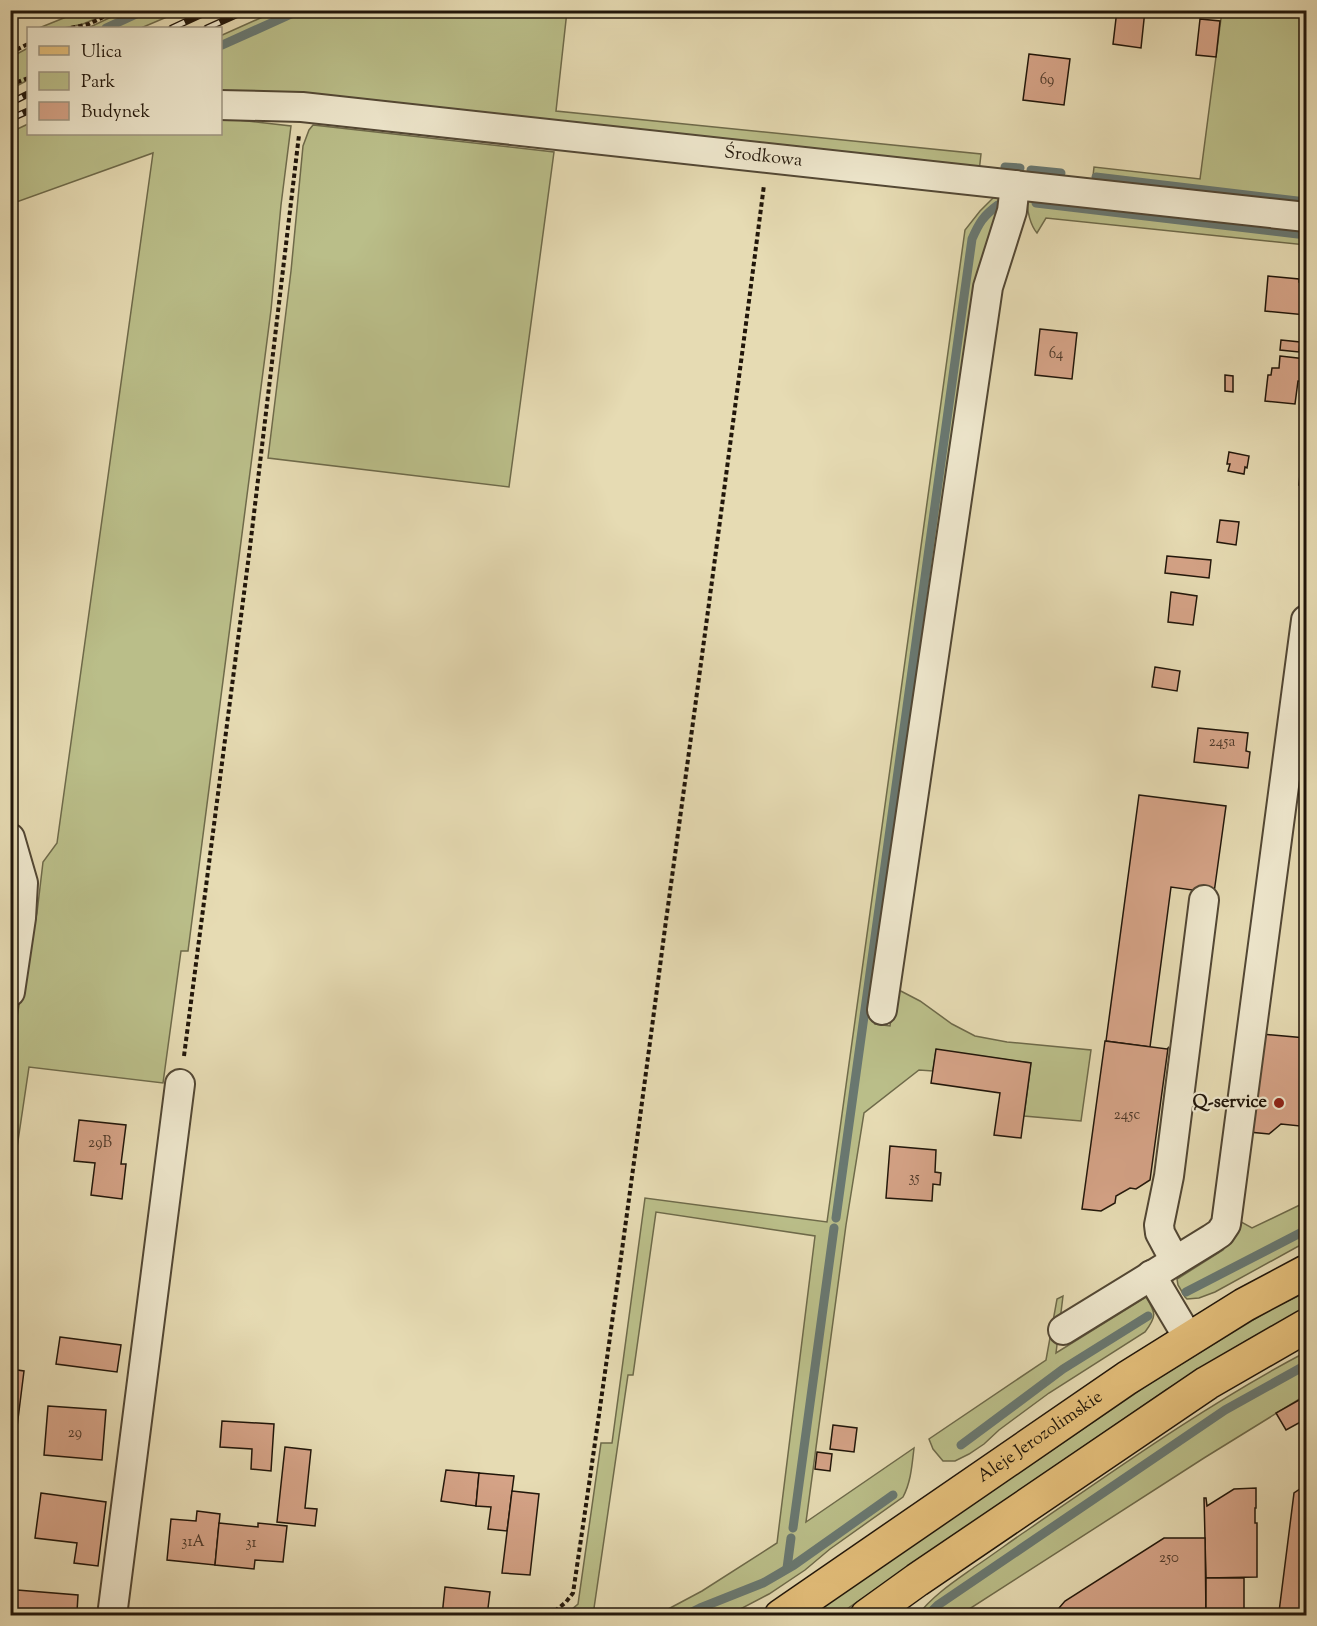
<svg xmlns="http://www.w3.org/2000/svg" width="1317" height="1626" font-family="'Sorts Mill Goudy',serif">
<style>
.green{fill:#babe89;stroke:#6e6a4a;stroke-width:1.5}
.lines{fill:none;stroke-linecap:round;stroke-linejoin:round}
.stream{stroke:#697871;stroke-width:9}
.building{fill:#d5a387;stroke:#21160a;stroke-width:1.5}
.minor-casing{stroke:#524734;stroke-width:32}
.major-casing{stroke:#21160a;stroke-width:36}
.path{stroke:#21160a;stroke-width:4;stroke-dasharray:4.5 3;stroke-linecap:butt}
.minor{stroke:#efe8ce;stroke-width:28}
.major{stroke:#e3be7a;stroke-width:33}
.rail-casing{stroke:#21160a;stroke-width:7}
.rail{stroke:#efe8ce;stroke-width:4.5;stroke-dasharray:14;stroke-linecap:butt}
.poi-dot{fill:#8f2418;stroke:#efe8ce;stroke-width:2}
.labels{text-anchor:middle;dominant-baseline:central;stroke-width:4.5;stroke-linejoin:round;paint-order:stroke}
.number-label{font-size:15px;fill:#4e3929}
.street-label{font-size:18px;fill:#21160a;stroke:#efe8ce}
.poi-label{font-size:18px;font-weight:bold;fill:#21160a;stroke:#efe8ce;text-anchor:end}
</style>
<rect width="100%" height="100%" fill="#e6dbb3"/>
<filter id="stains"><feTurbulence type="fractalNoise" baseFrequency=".00333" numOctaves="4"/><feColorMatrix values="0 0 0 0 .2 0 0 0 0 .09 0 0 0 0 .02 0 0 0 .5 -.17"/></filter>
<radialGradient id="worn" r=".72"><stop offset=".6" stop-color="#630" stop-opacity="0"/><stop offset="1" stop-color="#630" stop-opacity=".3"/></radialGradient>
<g class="green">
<polygon points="81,11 114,11 83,24 64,28 39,28"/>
<polygon points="124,11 124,10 181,11 141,28 88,28"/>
<polygon points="276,11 567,11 556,111 981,154 979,172 221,94 220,36"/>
<polygon points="1222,11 1306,11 1306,209 1092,185 1094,167 1200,179"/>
<polygon points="28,48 28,80 11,89 11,57"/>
<polygon points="221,118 291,126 281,205 271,310 188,951 181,951 163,1083 29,1067 11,1188 10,1061 23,980 37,913 43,862 57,843 153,153 11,204 11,132 28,124 28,134 220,134"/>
<polygon points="313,125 554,152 509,487 268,458 291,271 303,146 309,130"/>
<path d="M997,194L1003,201L904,809L875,1024L890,1026L895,988L920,1001L952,1024L975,1036L1007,1042L1091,1050L1081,1121L1024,1116L1031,1063L936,1050L933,1071L919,1070L864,1113L846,1225L806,1522L914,1448C912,1465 911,1482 903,1497L830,1549L805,1570L769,1594L729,1615L725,1614L722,1616L657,1615L702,1591L777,1543L815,1236L656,1212L633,1375H628L593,1615L564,1616L578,1604L601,1443H612L645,1198L827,1222L965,230L980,211Z"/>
<path d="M1028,200L1306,226V245L1046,218L1037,233C1031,226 1026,210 1028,200Z"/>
<polygon points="1306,1202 1306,1242 1215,1292 1199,1298 1187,1299 1185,1297 1178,1285 1177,1279 1223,1250 1230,1239 1236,1219 1252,1228"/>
<polygon points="1306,1292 1306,1308 1246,1341 1166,1390 838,1615 809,1616 1155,1380 1266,1312"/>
<path d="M1063,1296L1056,1353L1146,1297C1156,1313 1157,1316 1145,1332L1049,1393L999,1430L984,1444L969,1454L955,1461H943L933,1449L929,1439L1046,1360L1057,1299Z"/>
<path d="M1306,1352V1395L1204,1458L960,1615L917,1616C933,1595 955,1581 976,1566C994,1554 1011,1541 1029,1529C1119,1467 1209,1403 1306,1352Z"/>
</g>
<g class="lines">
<g class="stream">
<polyline points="106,28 145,10"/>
<polyline points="220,46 300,10"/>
<polyline points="1005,167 1020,168"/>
<polyline points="1031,170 1061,173"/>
<polyline points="1096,177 1306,202"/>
<polyline points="1036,203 1306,235"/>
<path d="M836,1218L972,239C979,223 983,216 998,205"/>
<polyline points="1186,1292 1306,1230"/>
<polyline points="961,1445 1063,1369 1148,1316"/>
<polyline points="793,1528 834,1228"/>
<polyline points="787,1568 791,1538"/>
<polyline points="684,1616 700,1608 763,1583 794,1565 893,1495"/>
<polyline points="927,1616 938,1605 1225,1410 1306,1365"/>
</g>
</g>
<g class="building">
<polygon points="1117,10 1145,10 1141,48 1113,44"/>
<polygon points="1200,19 1220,21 1216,57 1196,55"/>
<polygon points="1029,54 1070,59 1064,105 1023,100"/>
<polygon points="1268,276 1299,279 1299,282 1306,283 1306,315 1265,311"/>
<polygon points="1040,329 1077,333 1072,379 1035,375"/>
<polygon points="1281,340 1300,342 1299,352 1280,350"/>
<polygon points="1280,356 1306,359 1306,382 1298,381 1295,404 1265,401 1268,375 1271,375 1272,368 1279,368"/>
<polygon points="1225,375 1233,376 1233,392 1225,391"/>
<polygon points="1229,452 1249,456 1247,468 1245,467 1244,474 1228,471 1230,464 1227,464"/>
<polygon points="1301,463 1306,464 1306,486 1299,485"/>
<polygon points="1220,520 1239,522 1236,545 1217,542"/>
<polygon points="1167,556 1211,560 1209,578 1165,573"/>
<polygon points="1171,592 1197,596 1193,625 1168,622"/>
<polygon points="1155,667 1180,671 1177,691 1152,687"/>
<polygon points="1198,728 1248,733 1246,751 1250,752 1248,768 1194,762"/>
<polygon points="1139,795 1226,806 1214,893 1171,887 1150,1047 1106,1041"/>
<polygon points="1262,1034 1306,1038 1306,1082 1300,1126 1281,1124 1269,1134 1249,1132"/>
<polygon points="1105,1041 1167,1049 1168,1048 1150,1180 1136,1189 1130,1188 1116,1196 1115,1203 1101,1211 1082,1209"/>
<polygon points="936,1049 1031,1063 1021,1138 994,1135 1000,1093 931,1083"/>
<polygon points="79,1120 126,1125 121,1164 126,1164 122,1199 91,1195 95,1163 74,1161"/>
<polygon points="890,1146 936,1150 935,1172 941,1173 940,1185 933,1184 932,1201 886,1198"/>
<polygon points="60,1337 121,1345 117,1372 56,1364"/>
<polygon points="10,1369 24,1371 12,1467 10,1467"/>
<polygon points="1306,1396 1306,1419 1286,1430 1276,1413"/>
<polygon points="48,1406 106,1410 102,1460 44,1455"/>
<polygon points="222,1421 274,1424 271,1471 251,1469 252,1449 220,1447"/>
<polygon points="833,1425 857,1428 854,1452 830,1449"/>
<polygon points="285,1447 311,1450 305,1508 317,1509 315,1526 277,1522"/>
<polygon points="817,1452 832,1454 830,1471 815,1469"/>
<polygon points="446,1470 479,1473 476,1506 441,1501"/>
<polygon points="479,1473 514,1476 507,1531 488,1529 491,1507 476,1506"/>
<polygon points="1306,1485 1306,1611 1279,1612 1294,1493"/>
<polygon points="1256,1488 1256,1508 1255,1508 1255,1523 1257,1523 1257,1577 1206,1578 1204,1498 1206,1498 1207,1506 1234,1489"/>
<polygon points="512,1491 539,1494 530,1575 502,1573"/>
<polygon points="41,1493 106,1502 98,1566 74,1563 77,1543 35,1538"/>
<polygon points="197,1511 220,1514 215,1565 167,1560 171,1519 196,1521"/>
<polygon points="219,1523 258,1527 258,1523 287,1526 283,1562 255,1560 254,1569 215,1565"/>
<polygon points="1164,1538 1205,1538 1206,1616 1058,1616 1059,1608 1065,1601"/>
<rect x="1206" y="1578" width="38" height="38"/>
<polygon points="445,1587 490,1592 487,1616 442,1616"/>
<polygon points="17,1590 78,1595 77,1612 79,1612 79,1616 13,1616 14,1607 16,1607"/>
</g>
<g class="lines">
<defs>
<g id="minor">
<path id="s1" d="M220,105L302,107L1306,217"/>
<polyline points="10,838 23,883 21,918 10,992"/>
<polyline points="882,1010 988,287 1012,211 1015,185"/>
<polyline points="1175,1261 1160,1233 1159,1225 1169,1176 1204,900"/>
<polyline points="1151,1275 1189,1339"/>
<polyline points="1063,1330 1211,1239 1220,1233 1226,1224 1306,620"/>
<polyline points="112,1616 180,1084"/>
</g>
<g id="major">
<path id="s2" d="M781,1616L1127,1378L1244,1305L1306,1272"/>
<polyline points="867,1616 917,1580 1207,1383 1306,1326"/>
</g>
</defs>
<use href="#minor" class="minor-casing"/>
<use href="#major" class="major-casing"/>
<g class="path">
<polyline points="71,28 89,24 118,10"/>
<polyline points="10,53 28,44"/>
<polyline points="10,85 28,78"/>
<polyline points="184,1056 250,547 299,135"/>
<path d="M549,1616L566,1602L573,1593C606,1372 636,1150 665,928C699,680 732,433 764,185"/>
</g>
<use href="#minor" class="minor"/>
<use href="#major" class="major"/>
<defs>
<g id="rail">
<polyline points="172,28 211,10"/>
<polyline points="207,28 247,10"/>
<polyline points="10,103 28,94"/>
<polyline points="10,119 28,111"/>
</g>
</defs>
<use href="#rail" class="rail-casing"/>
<use href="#rail" class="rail"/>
</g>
<circle class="poi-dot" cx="1279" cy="1103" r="6"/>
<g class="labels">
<g class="number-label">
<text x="1047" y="80">69</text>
<text x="1056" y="354">64</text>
<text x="1222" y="742">245a</text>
<text x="1127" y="1115">245c</text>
<text x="100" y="1143">29B</text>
<text x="914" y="1178">35</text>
<text x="75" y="1433">29</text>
<text x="193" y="1542">31A</text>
<text x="251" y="1543">31</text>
<text x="1169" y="1558">250</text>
</g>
<g class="street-label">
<text stroke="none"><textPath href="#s1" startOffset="546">Środkowa</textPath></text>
<text stroke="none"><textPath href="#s2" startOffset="315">Aleje Jerozolimskie</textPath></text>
</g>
<g class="poi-label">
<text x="1267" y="1103">Q-service</text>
</g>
</g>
<rect width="1317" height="1626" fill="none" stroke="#e6dbb3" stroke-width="36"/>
<rect x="12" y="12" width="1293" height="1602" fill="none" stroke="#21160a" stroke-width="3"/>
<rect x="18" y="18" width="1281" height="1590" fill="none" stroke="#21160a" stroke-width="1.5"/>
<rect x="27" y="27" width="195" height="108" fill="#efe8ce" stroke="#9d9480" stroke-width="1.5"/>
<rect x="39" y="46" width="30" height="9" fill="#e3be7a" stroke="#9d9480" stroke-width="1.5"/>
<text x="81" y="57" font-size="18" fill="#21160a">Ulica</text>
<rect x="39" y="72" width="30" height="18" fill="#babe89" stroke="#9d9480" stroke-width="1.5"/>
<text x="81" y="87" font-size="18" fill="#21160a">Park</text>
<rect x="39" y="102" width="30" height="18" fill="#d5a387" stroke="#9d9480" stroke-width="1.5"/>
<text x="81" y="117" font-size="18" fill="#21160a">Budynek</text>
<rect width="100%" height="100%" filter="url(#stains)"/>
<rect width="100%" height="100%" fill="url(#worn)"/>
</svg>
